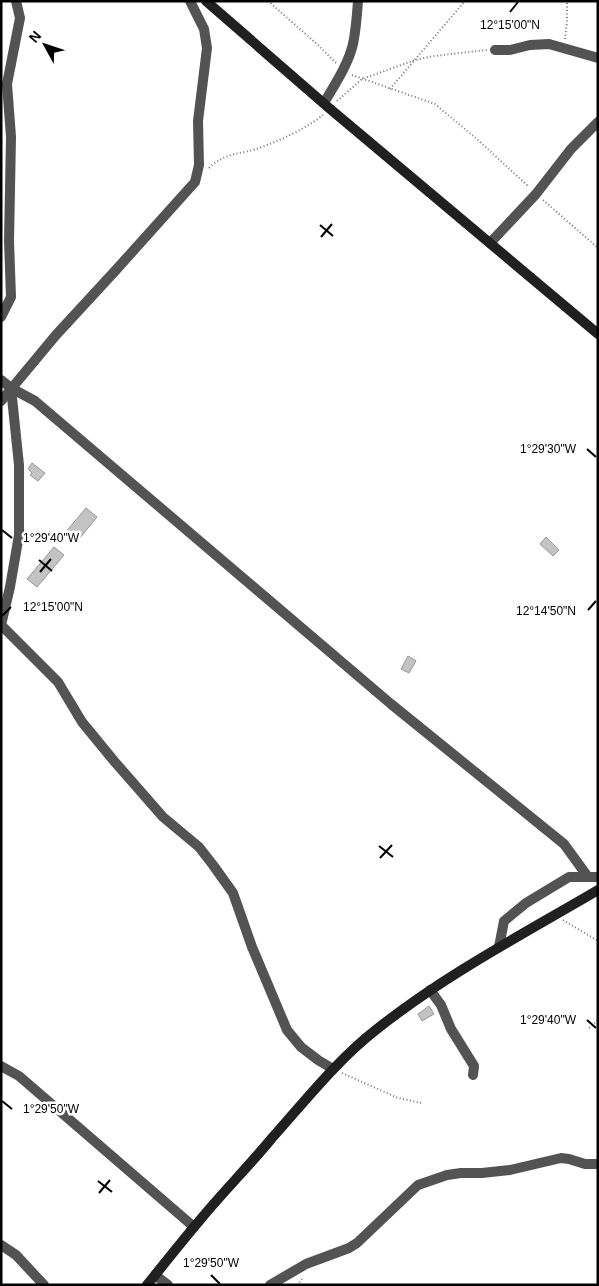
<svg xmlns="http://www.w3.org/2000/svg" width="599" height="1286" font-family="Arial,sans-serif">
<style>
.building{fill:#c3c3c3;stroke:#979797}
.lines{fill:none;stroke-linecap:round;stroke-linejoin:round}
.path{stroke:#757575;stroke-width:2;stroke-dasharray:1 2.5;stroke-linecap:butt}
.street{stroke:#535353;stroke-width:10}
.secondary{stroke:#202020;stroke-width:10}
.ticks{fill:none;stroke:#000;stroke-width:2}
.ticks-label{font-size:12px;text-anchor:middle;fill:#000;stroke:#fff;stroke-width:5;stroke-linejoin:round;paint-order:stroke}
</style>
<rect width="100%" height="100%" fill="#fff"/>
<g class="building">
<polygon points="32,463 45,473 38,481 30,475 32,473 28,469"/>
<polygon points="86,508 97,517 75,544 64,534"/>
<polygon points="546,537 559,550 553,556 540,544"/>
<polygon points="54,547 64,555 37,587 27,579"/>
<polygon points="408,656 416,661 409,673 401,669"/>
<polygon points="429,1006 434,1014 422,1021 418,1014"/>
</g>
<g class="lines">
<g class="path">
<polyline points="268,1 318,45 336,63"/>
<polyline points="565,39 567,22 567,1"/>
<polyline points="352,75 435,104 478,140 529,187"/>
<polyline points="390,89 465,1"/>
<polyline points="337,101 362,79 415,60 434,56 487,50"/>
<path d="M209,168C227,151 241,155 262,147C283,139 305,129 323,115"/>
<polyline points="543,200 598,248"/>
<polyline points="563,920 598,941"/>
<polyline points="589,1028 598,1020"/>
<polyline points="342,1073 398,1098 421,1103"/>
<polyline points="297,1285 302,1279"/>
</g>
<g class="street">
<polyline points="495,50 510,50 530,45 549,44 598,58"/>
<path d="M324,103C335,84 348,65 353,44C356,30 357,15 358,1"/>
<polyline points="490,243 536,194 571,149 598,122"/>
<polyline points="1,317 11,297 9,241 11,137 7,84 20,18 16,1"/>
<polyline points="1,380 11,388 35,401 391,704 564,844 588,877"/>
<polyline points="1,401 56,335 115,271 195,182 199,165 198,121 207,48 204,29 190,1"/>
<polyline points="1,625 58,682 82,722 114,761 163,817 199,847 213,865 233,893 252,947 287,1030 301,1047 318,1060 333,1069"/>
<polyline points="1,625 10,587 19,535 19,465 11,388"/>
<polyline points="499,947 504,921 526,903 569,877 598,877"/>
<polyline points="430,990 441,1005 451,1029 474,1066 473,1075"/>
<polyline points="1,1066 19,1076 194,1227"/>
<polyline points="1,1245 16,1255 44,1285"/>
<polyline points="155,1275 168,1285"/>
<polyline points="270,1285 306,1264 349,1248 357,1243 418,1185 447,1175 461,1173 482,1173 510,1170 561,1158 569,1159 585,1164 598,1164"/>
</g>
<g class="secondary">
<polyline points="206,1 329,108 598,334"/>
<path d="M147,1285C165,1263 182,1241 200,1220C223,1192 249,1166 272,1138C305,1101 338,1059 377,1029C445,975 523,934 598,890"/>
</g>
</g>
<path class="ticks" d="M510,12L518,2M320,225L333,236M321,237L332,224M587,449L596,457M2,530L12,538M39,560L52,571M40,572L51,559M588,610L596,601M2,616L11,607M379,846L393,857M380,858L392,845M587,1020L596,1028M2,1101L12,1109M98,1181L112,1192M99,1193L110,1180M211,1275L220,1284"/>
<g class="ticks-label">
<text x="510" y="29">12°15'00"N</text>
<text x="548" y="453">1°29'30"W</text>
<text x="51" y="542">1°29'40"W</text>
<text x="53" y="611">12°15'00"N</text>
<text x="546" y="615">12°14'50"N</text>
<text x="548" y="1024">1°29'40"W</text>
<text x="51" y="1113">1°29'50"W</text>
<text x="211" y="1267">1°29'50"W</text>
</g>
<rect width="599" height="1286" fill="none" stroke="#000000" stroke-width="5"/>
<g transform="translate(45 45) rotate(310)" stroke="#ffffff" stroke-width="4" paint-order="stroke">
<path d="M0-4L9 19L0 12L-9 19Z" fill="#000000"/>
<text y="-8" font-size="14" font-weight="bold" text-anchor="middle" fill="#000000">N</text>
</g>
</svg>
